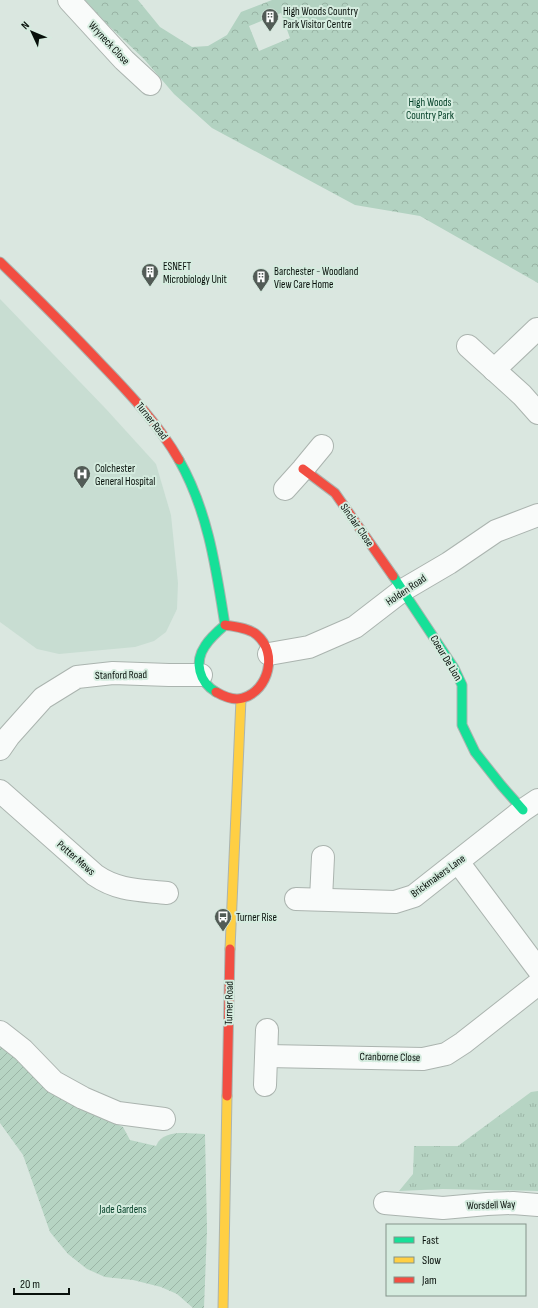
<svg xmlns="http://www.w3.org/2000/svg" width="538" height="1308" font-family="'Sofia Sans Condensed',sans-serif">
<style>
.built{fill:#c8ddd2}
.grass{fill:url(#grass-tufts)}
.forest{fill:url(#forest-crowns);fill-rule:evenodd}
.garden{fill:url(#garden-furrows)}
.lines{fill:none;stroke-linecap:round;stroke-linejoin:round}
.street-casing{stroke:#abb4af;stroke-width:24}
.fast-casing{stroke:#abb4af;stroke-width:11}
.slow-casing{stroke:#abb4af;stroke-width:11}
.jam-casing{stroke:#abb4af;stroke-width:11}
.street{stroke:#f9fbfa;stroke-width:22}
.fast{stroke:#16e098;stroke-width:9}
.slow{stroke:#ffcf43;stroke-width:9}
.jam{stroke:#f24e42;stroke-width:9}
.labels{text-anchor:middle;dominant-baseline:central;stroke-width:4;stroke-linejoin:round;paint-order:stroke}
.poi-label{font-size:11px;fill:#08100b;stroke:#d5ecdf;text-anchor:start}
.street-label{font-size:11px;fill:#08100b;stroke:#d5ecdf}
.park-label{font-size:11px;fill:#06422a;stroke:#d5ecdf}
</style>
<defs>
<pattern id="grass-tufts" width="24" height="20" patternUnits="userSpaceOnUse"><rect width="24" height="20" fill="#b6d4c3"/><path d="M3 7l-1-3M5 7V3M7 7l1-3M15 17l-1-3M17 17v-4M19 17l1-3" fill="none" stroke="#9bb5a6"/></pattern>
<pattern id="forest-crowns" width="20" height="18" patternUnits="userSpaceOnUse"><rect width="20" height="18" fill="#b2d2c1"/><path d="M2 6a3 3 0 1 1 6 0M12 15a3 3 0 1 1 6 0" fill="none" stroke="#98b3a4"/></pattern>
<pattern id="garden-furrows" width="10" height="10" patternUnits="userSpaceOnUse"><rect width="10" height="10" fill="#b6d4c3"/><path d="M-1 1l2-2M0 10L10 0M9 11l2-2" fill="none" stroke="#9bb5a6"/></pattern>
</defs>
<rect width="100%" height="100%" fill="#dae7e0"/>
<polygon class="built" points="0,299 106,409 156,464 171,515 178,583 177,609 166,632 154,641 135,647 59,654 37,649 0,622"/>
<polygon class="grass" points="538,1091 538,1191 443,1189 399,1191 413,1174 414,1146 458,1146 531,1092"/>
<path class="forest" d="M85,0H138L160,27L192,47L208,46L227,35L241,12L272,0H538V283L420,216L355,205L212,128L174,94L144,59L108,25ZM281,13L290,38L259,51L249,26Z"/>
<path class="garden" d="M0,1043L58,1097L84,1110L123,1127L130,1140L156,1146C164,1128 188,1134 205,1134L207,1230L204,1308H193L177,1294L161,1287L133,1280L105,1277L87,1269L68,1254L50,1232L23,1155L0,1123Z"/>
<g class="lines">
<defs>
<g id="street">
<polyline points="69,0 124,60 150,84"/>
<polyline points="468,346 522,395 538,413"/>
<polyline points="494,370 537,329"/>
<polyline points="285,489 303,469 322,446"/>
<polyline points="269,654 309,647 355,627 403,590 449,563 496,531 538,515"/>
<polyline points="0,749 9,736 43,698 77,677 113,673 169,675 201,675"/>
<path d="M0,791L95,875C118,891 140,890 167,893"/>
<polyline points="458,862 538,969"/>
<polyline points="296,899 395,902 414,896 523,810 538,800"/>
<polyline points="321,899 323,857"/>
<polyline points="0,1032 23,1050 54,1082 83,1098 118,1113 164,1119"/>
<polyline points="267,1056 423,1059 446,1054 463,1043 538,984"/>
<polyline points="265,1085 267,1030"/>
<polyline points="385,1203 443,1208 487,1204 513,1203 538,1205"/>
</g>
<g id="fast">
<path d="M179,460C208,511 216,568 225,625"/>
<polyline points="393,576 454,668 462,685 462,725 475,752 501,785 523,810"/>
<path d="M216,692C199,682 194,662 205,646C210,638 218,631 225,625"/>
</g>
<g id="slow">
<polyline points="230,949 241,699"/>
<polyline points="223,1308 227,1096"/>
</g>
<g id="jam">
<path d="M0,262C35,296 69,330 103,366C131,395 159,425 179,460"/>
<polyline points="303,469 335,493 393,576"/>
<path d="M216,692C223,696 234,701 243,698C269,690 278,653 257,635C249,628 236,627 225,625"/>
<polyline points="227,1096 230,949"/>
</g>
</defs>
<use href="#street" class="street-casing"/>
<use href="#fast" class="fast-casing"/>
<use href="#slow" class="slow-casing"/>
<use href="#jam" class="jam-casing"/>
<use href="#street" class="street"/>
<use href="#fast" class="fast"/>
<use href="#slow" class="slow"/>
<use href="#jam" class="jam"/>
</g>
<defs>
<symbol id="building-pin" viewBox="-11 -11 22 30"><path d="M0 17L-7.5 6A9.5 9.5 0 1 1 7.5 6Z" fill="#525b56" stroke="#d5ecdf"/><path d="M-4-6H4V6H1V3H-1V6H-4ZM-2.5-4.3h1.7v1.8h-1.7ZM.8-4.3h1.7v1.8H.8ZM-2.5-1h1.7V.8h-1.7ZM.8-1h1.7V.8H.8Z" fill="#fff"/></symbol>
<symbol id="hospital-pin" viewBox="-11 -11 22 30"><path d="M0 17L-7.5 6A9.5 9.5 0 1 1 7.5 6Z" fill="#525b56" stroke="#d5ecdf"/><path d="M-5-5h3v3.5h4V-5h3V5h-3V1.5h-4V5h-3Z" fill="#fff"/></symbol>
<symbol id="bus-pin" viewBox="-11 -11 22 30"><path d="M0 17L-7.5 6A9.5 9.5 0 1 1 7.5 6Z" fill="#525b56" stroke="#d5ecdf"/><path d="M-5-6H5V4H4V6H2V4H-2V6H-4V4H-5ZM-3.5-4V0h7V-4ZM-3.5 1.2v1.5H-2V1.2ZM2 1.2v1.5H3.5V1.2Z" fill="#fff"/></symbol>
</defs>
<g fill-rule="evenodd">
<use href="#building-pin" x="260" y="7" width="20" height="27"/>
<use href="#building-pin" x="140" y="262" width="20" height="27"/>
<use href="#building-pin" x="251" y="267" width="20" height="27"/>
<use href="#hospital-pin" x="72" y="464" width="20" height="27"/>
<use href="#bus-pin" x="213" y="907" width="20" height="27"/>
</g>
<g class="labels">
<g class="poi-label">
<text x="283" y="11">High Woods Country<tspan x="283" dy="13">Park Visitor Centre</tspan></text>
<text x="163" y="266">ESNEFT<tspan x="163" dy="13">Microbiology Unit</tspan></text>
<text x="274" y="271">Barchester - Woodland<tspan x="274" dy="13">View Care Home</tspan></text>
<text x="95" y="468">Colchester<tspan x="95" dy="13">General Hospital</tspan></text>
<text x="236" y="917">Turner Rise</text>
</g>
<g class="street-label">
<text transform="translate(109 43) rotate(47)">Wryneck Close</text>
<text transform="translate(152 421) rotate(52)">Turner Road</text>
<text transform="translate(357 525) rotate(55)">Sinclair Close</text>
<text transform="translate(406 590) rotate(-34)">Holden Road</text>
<text transform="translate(446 658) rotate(59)">Coeur De Lion</text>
<text transform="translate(121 675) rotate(-1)">Stanford Road</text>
<text transform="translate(76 858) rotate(41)">Potter Mews</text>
<text transform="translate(438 876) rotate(-36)">Brickmakers Lane</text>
<text transform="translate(229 1003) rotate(-89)">Turner Road</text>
<text transform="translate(390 1057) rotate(1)">Cranborne Close</text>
<text transform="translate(491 1205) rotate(-2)">Worsdell Way</text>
</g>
<g class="park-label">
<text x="430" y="102">High Woods<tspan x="430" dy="13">Country Park</tspan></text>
<text x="123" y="1209">Jade Gardens</text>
</g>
</g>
<rect x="386" y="1224" width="140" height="72" fill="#d5ecdf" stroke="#83948a"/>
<rect x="394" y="1237" width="20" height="6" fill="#16e098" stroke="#83948a"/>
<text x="422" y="1244" font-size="12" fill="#08100b">Fast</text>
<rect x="394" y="1257" width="20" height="6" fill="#ffcf43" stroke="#83948a"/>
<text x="422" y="1264" font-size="12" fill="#08100b">Slow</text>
<rect x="394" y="1277" width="20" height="6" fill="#f24e42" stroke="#83948a"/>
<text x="422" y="1284" font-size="12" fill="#08100b">Jam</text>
<g transform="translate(32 32) rotate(314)" stroke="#d5ecdf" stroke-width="3" paint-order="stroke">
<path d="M0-3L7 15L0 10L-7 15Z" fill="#08100b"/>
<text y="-6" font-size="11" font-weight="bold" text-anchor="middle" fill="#08100b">N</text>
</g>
<path d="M14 1288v6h55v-6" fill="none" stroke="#08100b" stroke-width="2"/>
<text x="20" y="1288" font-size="12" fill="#08100b" stroke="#d5ecdf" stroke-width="3" paint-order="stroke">20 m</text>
</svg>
